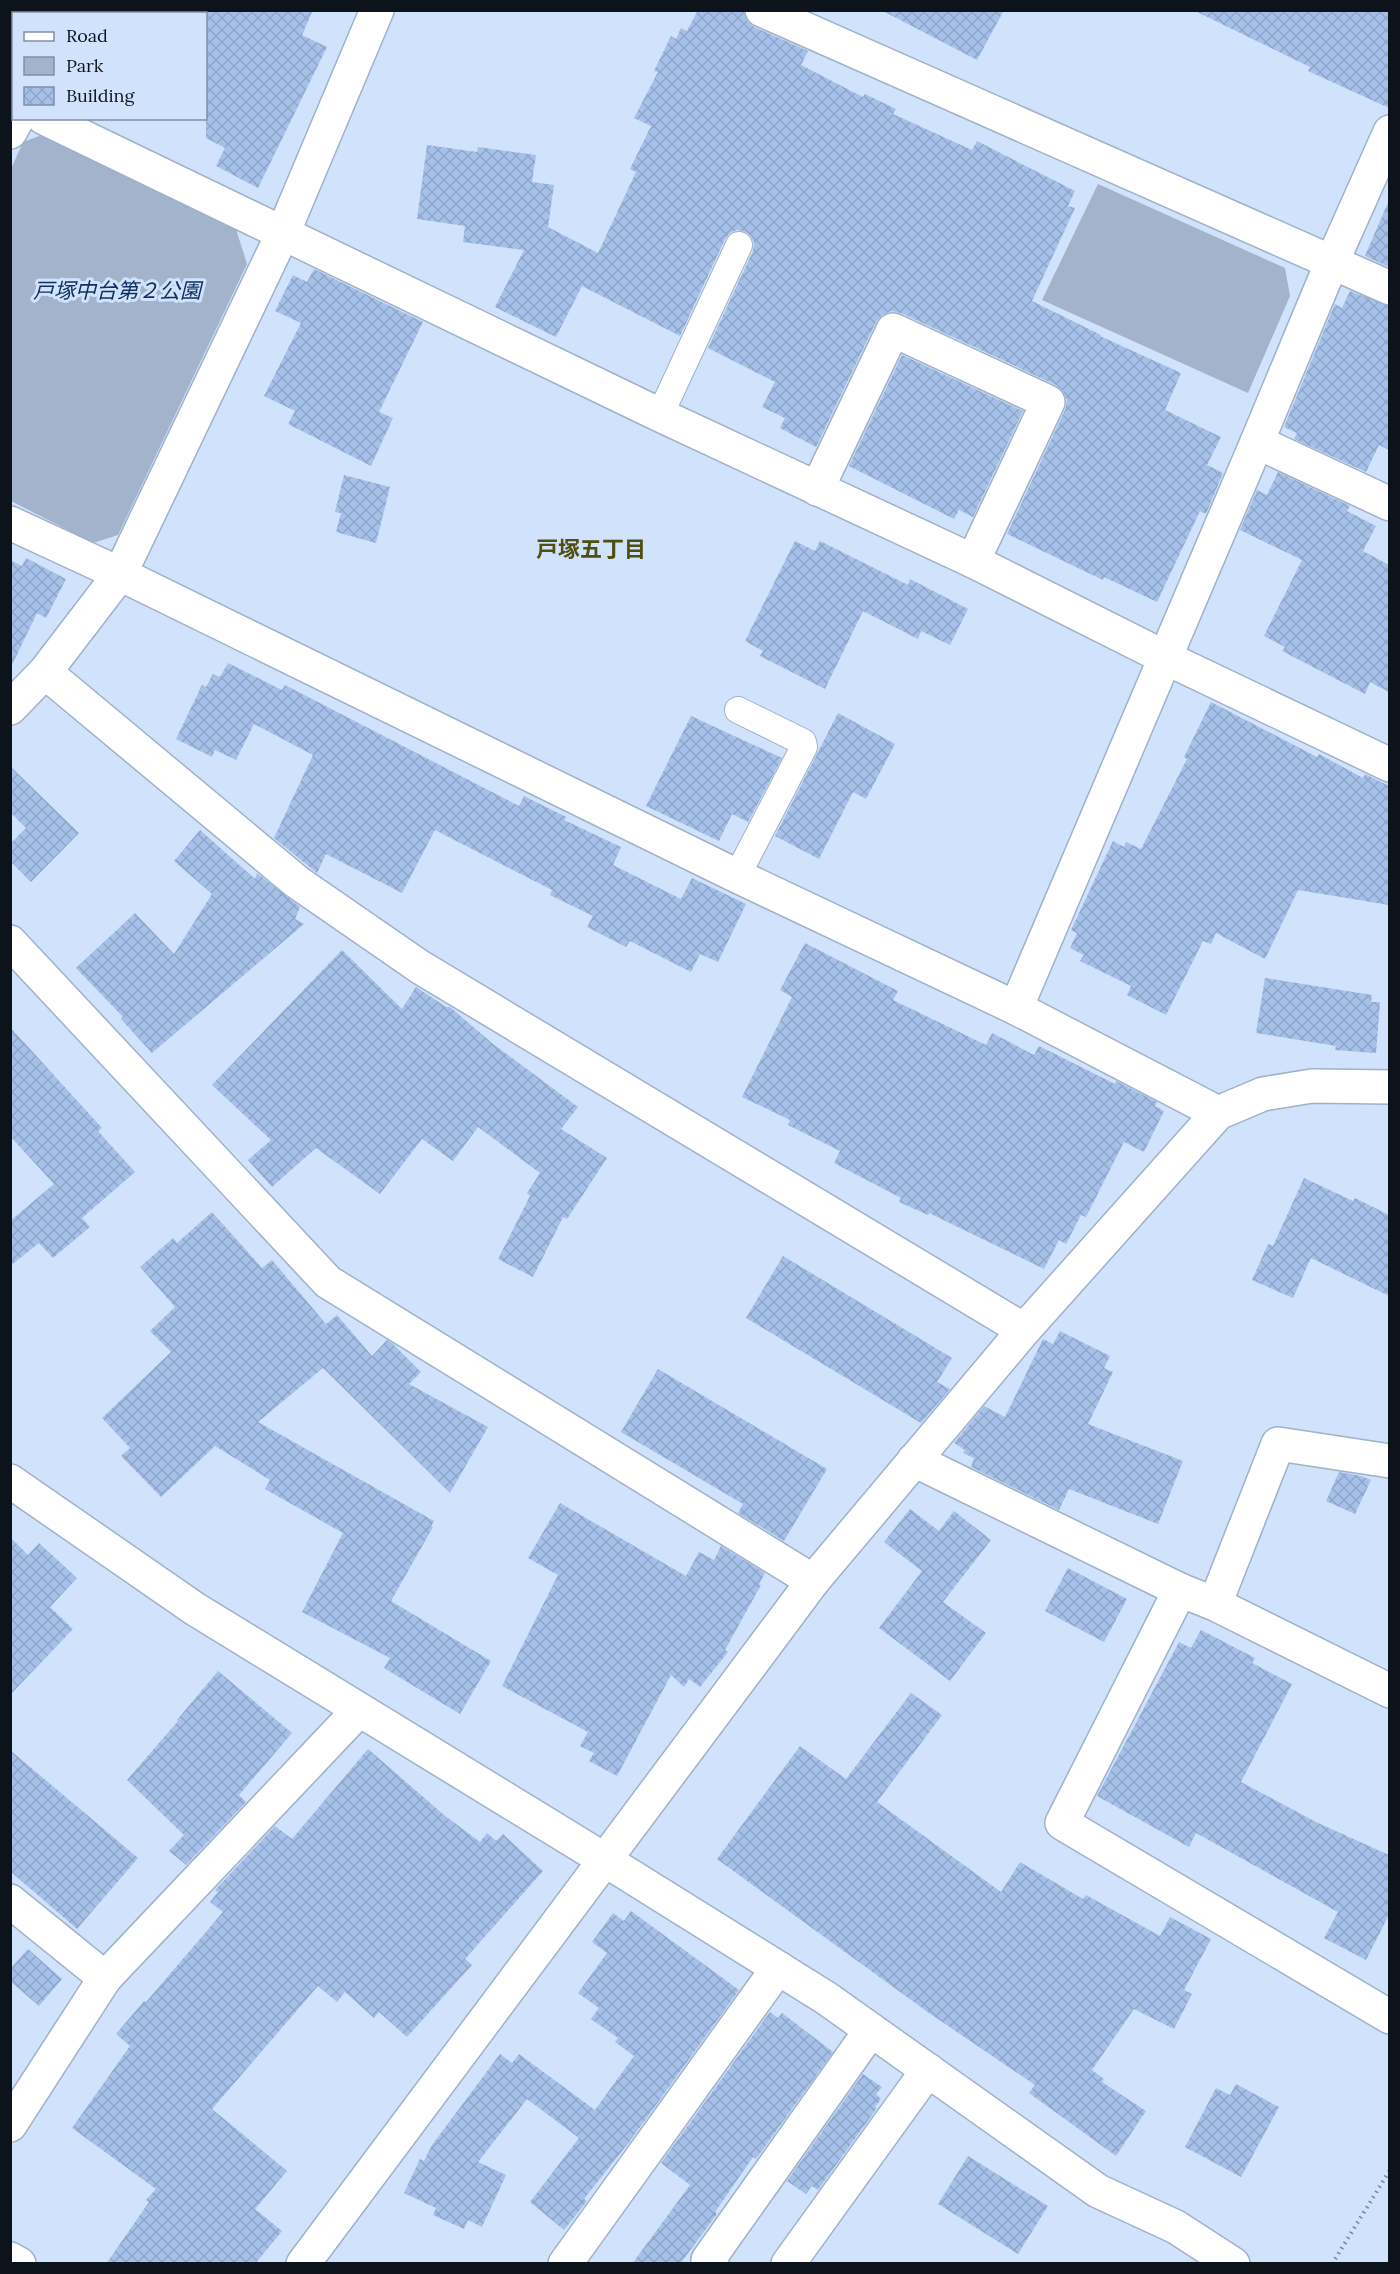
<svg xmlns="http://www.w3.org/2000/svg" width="1400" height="2274" font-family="Lora,'Noto Sans JP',serif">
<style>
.green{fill:#a3b3cc}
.building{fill:url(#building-cross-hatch)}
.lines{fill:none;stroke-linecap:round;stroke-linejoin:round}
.lane-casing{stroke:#a0b1ca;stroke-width:28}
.street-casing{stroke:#a0b1ca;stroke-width:36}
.secondary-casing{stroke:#a0b1ca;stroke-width:36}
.path{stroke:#798597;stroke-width:4;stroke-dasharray:1.5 4.5;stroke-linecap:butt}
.lane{stroke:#fff;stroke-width:26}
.street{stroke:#fff;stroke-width:33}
.secondary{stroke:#fff;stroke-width:33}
.labels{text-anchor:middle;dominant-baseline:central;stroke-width:6;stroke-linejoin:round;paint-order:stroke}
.park-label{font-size:21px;font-style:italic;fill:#0f3161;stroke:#d0e2fc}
.neighbourhood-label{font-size:22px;font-weight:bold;fill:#504f12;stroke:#d0e2fc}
</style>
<defs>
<pattern id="building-cross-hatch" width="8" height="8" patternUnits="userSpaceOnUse" patternTransform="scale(1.5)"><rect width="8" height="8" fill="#a6c1e9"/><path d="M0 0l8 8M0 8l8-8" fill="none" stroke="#8ea5c7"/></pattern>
</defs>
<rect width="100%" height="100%" fill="#d0e2fc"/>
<g class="green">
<polygon points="42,135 236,229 247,264 118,535 93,543 11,501 11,169 23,142"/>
<polygon points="1098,184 1285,268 1290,296 1248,393 1042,300"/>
</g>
<g class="building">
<polygon points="206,10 313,10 302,35 327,47 258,188 216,166 225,148 206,138"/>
<polygon points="698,10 744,10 747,21 754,27 808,51 801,65 863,97 865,94 896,109 893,114 972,150 977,141 1075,191 1068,206 1075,208 1032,301 1101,335 1100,336 1181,373 1165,410 1221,437 1207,465 1223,473 1206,514 1200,511 1157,602 1104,577 1103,580 1007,534 1065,410 1067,400 1063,391 1056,385 901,313 891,311 882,315 876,322 816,447 780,428 785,418 762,407 775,382 708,348 753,251 754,243 751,236 746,232 737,230 730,233 725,239 680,336 582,286 556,337 495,307 524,250 463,242 465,226 417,219 427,145 477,152 478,147 536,155 532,182 554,185 548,227 598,253 636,172 630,169 651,126 634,118 658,72 654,71 671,36 676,39 681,28 687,31"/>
<polygon points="881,10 1004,10 977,60"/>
<polygon points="1193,10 1389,10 1389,108 1308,71 1310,67"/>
<polygon points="1389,200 1389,267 1365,256"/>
<polygon points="314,269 423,322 379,412 393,418 371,466 288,424 295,411 264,396 301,323 275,311 293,275 307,282"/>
<polygon points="1350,291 1389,306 1389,450 1379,445 1366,472 1294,439 1297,433 1284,427 1335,304 1342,308"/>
<polygon points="902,355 1023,411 973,517 959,510 954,519 849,466"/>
<polygon points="1278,472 1350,506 1347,511 1376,526 1363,551 1389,565 1389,692 1370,682 1365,694 1282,651 1285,647 1264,636 1302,560 1240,530 1257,490 1267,495"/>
<polygon points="344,475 390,487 376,543 336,532 341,513 335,512"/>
<polygon points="795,541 815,551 820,541 908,585 910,579 968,609 950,645 921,631 918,639 863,611 825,689 760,656 763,651 745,641"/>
<polygon points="26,558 66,579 46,618 37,613 10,669 10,560 22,566"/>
<polygon points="228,663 282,690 285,685 519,806 524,796 566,817 564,820 621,847 613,865 681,899 692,878 746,904 718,962 700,954 691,972 630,941 626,947 587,927 593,916 550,895 552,890 435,830 402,893 326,854 317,873 274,838 313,755 254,724 236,760 215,750 212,757 176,739 202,685 206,687 213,674 220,677"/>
<polygon points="1211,702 1317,757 1319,754 1363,778 1365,774 1389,786 1389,905 1298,890 1265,959 1216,933 1211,944 1203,941 1166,1015 1127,995 1131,986 1080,961 1084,955 1070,948 1077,933 1071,930 1113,841 1124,847 1126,842 1141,849 1187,759 1184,757"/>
<polygon points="838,713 895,744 866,799 853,792 819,859 775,836"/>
<polygon points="691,716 782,758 748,822 732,814 719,841 646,806"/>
<polygon points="10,766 79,833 31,882 10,861 10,844 26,828 10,812"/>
<polygon points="200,830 255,879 257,873 300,907 295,919 304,924 152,1053 121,1019 123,1017 76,968 135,913 174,954 212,894 174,861"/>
<polygon points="805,943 898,991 893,1000 986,1045 992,1033 1034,1055 1039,1046 1115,1084 1116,1081 1157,1102 1155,1106 1164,1111 1144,1152 1124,1142 1086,1217 1081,1215 1066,1244 1059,1240 1044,1269 929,1213 928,1215 899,1202 901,1198 834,1163 840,1151 788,1125 790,1120 742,1097 792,997 780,990"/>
<polygon points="342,950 402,1009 416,987 446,1007 450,1007 493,1044 578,1107 561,1129 607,1158 567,1219 563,1217 533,1277 498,1259 530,1196 527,1193 540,1173 478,1127 453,1161 422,1139 380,1194 316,1148 272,1187 248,1160 271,1140 212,1085"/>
<polygon points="1265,978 1372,995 1371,1002 1380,1002 1376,1053 1335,1050 1336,1046 1256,1033"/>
<polygon points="10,1027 102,1128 98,1131 135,1172 82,1218 90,1227 53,1258 39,1243 10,1266 10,1221 54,1184 10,1136"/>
<polygon points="1304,1178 1353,1201 1355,1198 1389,1215 1389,1296 1311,1258 1293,1298 1252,1280 1268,1244 1273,1246"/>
<polygon points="212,1212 262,1268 272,1260 326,1324 337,1315 372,1356 387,1340 392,1343 421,1372 409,1384 488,1427 450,1493 323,1368 258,1422 434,1521 431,1526 433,1527 391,1601 491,1661 460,1714 384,1668 390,1658 302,1612 343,1533 265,1489 270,1480 215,1446 161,1497 121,1456 130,1448 102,1418 171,1352 150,1331 175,1307 140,1267 173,1238 177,1243"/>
<polygon points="783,1256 952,1358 937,1382 950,1389 921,1423 746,1318"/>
<polygon points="1060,1331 1110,1356 1104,1368 1113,1372 1088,1424 1183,1461 1158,1524 1069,1489 1059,1510 971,1467 974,1458 963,1453 965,1450 954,1443 984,1406 1005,1417 1043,1339 1053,1344"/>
<polygon points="658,1369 827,1469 784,1541 738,1513 743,1504 621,1432"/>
<polygon points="1339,1472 1361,1476 1371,1480 1355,1514 1326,1501"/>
<polygon points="560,1503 686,1576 699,1552 714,1560 721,1546 765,1573 759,1584 761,1585 725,1650 728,1652 700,1687 689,1679 684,1687 671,1675 617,1776 589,1761 594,1753 580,1746 588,1732 502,1686 558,1575 528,1558"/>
<polygon points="910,1509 939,1531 954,1511 991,1540 943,1602 986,1633 950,1681 879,1628 922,1571 884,1542"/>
<polygon points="10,1537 28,1555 39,1543 77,1578 50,1607 73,1629 10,1695"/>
<polygon points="1068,1568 1127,1599 1104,1642 1045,1611"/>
<polygon points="1201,1630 1255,1658 1252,1663 1292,1684 1241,1782 1318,1823 1389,1855 1389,1915 1366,1960 1324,1938 1338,1912 1196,1833 1189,1847 1097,1796 1179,1642 1191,1648"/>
<polygon points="218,1671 292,1733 239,1795 246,1802 186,1865 169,1851 184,1835 127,1780 178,1721 177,1720"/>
<polygon points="911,1693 942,1715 877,1802 1001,1892 1020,1862 1083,1899 1086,1895 1160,1936 1170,1917 1211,1939 1184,1990 1192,1994 1174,2029 1134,2009 1092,2070 1104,2079 1102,2082 1146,2111 1116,2156 1029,2093 1035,2085 929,2013 717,1859 800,1746 846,1779"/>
<polygon points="368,1749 444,1815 480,1842 487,1833 496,1841 503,1834 543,1871 465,1959 472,1965 407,2037 379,2012 374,2018 345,1992 337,2002 318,1986 212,2109 287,2171 255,2209 282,2231 255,2264 106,2264 149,2202 146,2200 156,2189 72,2128 130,2046 116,2034 144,2001 146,2002 223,1912 210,1902 218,1892 215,1890 275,1826 292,1839"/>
<polygon points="10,1750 138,1858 77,1929 10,1871"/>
<polygon points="631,1911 739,1990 630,2141 584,2199 587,2201 564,2230 530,2202 579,2138 527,2099 478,2162 506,2175 482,2227 468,2220 464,2229 433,2215 436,2208 404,2193 420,2159 424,2161 432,2145 500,2054 512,2063 519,2054 595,2110 634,2056 615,2042 618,2038 591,2019 599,2008 578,1993 607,1953 592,1942 613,1913 624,1921"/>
<polygon points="28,1949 62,1979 39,2006 10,1981 10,1969"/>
<polygon points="770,2012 778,2018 782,2013 833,2052 756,2159 753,2157 715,2212 717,2214 680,2264 632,2264 690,2185 661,2163"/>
<polygon points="863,2074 882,2087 876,2094 881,2099 875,2107 877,2108 818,2190 812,2186 806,2194 787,2181"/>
<polygon points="1236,2084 1279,2107 1241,2177 1185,2147 1216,2088 1230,2095"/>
<polygon points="968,2156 1048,2206 1018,2254 938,2204"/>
</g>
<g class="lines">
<defs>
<g id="lane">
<polyline points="660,415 739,245"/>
<polyline points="737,876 804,747 803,742 738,710"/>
</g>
<g id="street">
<polyline points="762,10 1390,288"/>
<polyline points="44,118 660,415 973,561 1166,658 1390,765"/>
<polyline points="10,132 18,118"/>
<polyline points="1257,442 1390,504"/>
<polyline points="817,489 893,330 1048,402 973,561"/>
<polyline points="10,523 120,574 737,876 1016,1008 1218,1113"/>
<polyline points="45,672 297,882 420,967 1024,1330"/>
<polyline points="10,708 45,672 120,574 283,233 377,10"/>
<polyline points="10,942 328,1282 813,1581"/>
<polyline points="1016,1008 1257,442 1332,262 1390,132"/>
<polyline points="914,1460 1180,1590 1215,1604 1390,1691"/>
<polyline points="1180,1590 1062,1823 1390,2017"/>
<polyline points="1215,1604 1278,1444 1390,1461"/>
<polyline points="10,1901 105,1978"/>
<polyline points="10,2125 105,1978 359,1710"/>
<polyline points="10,2259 19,2264"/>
<polyline points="303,2264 813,1581 1024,1330 1218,1113 1263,1094 1312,1086 1390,1087"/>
<polyline points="565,2264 778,1968"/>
<polyline points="712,2264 708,2260 871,2030"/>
<polyline points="788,2264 928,2070"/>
</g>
<polyline id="secondary" points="10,1481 195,1609 605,1860 826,1998 1098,2191 1176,2227 1233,2264"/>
</defs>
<use href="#lane" class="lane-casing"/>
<use href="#street" class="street-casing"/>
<use href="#secondary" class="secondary-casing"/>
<polyline class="path" points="1332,2264 1390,2170"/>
<use href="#lane" class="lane"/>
<use href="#street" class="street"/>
<use href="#secondary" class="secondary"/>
</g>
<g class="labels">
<g class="park-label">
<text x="117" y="290">戸塚中台第２公園</text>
</g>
<g class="neighbourhood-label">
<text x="591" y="549">戸塚五丁目</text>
</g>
</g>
<rect width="1400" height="2274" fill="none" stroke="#0d131b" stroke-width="24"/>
<rect x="12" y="12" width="195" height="108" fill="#d0e2fc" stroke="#828fa2" stroke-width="1.5"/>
<rect x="24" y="32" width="30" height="9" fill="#ffffff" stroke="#828fa2" stroke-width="1.5"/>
<text x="66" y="42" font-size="18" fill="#0d131b">Road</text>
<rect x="24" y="57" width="30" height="18" fill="#a3b3cc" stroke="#828fa2" stroke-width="1.5"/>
<text x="66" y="72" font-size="18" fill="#0d131b">Park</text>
<rect x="24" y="87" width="30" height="18" fill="url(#building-cross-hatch)" stroke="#828fa2" stroke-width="1.5"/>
<text x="66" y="102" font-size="18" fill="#0d131b">Building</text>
</svg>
